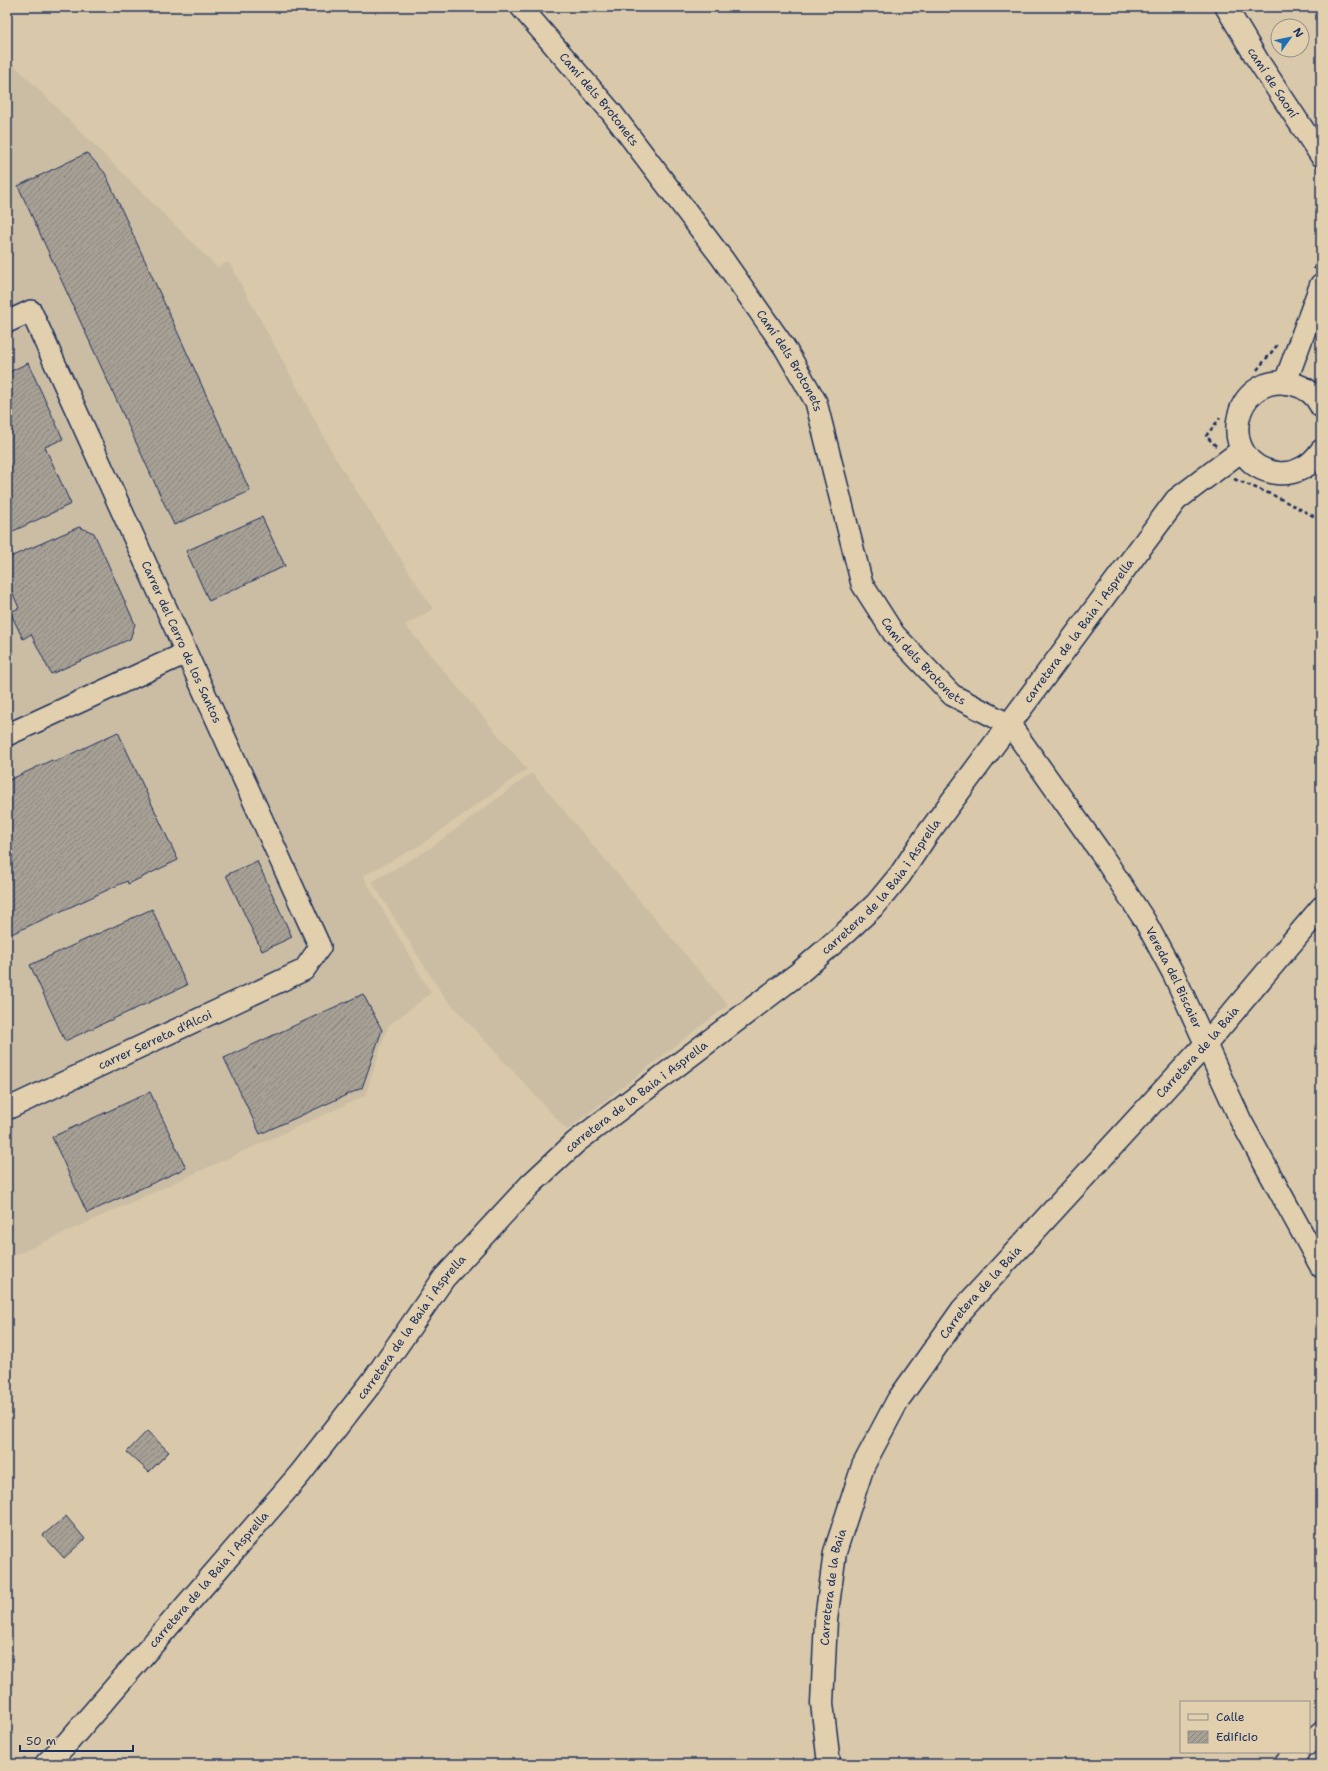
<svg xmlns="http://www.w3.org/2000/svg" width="1328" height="1771" font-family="'Shantell Sans',sans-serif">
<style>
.built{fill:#cabda4}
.building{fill:url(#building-hatch);stroke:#1b2f5e}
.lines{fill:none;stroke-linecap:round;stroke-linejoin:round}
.minor-casing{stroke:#1b2f5e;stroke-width:24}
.major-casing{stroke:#1b2f5e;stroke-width:25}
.path{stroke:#1b2f5e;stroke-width:2.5;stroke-dasharray:4 3;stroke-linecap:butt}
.minor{stroke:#e1cfad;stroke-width:21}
.major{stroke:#e1cfad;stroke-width:22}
.labels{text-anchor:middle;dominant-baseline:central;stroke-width:3.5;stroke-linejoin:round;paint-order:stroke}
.street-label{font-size:12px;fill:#1b2f5e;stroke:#e1cfad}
</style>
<defs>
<pattern id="building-hatch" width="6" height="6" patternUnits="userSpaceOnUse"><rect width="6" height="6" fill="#a7a095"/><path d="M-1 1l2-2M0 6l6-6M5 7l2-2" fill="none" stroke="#87837d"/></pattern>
</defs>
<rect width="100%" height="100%" fill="#d9c9aa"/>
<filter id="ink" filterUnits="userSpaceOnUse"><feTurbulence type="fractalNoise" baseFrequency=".025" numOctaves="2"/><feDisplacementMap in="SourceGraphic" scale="8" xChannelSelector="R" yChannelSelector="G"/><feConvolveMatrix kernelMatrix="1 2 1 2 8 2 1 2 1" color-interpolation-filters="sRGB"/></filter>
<g filter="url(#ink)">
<g class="built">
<polygon points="15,66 217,267 229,262 336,459 433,609 405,625 527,769 419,846 363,876 431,993 388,1026 365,1096 7,1259 7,75"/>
<polygon points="532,773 728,1005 567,1130 442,994 372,882 429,849"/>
</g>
<g class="building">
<polygon points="87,153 105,173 250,491 174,525 18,186"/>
<polygon points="28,363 63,439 45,447 71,504 7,534 7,373"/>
<polygon points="262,517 285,566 209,601 186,551"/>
<polygon points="79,527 94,533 135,624 130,639 51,674 31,634 23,639 10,612 19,608 7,580 7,564 10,557"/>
<polygon points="118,732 178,860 128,884 127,881 7,936 7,781 52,760 54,762"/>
<polygon points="257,861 292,937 262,951 226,875"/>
<polygon points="152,909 187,985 65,1041 30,965"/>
<polygon points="363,994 382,1030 362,1088 260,1134 224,1058"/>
<polygon points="150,1092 186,1168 87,1213 52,1137"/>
<polygon points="147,1431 169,1452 149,1472 127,1452"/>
<polygon points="66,1516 85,1539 64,1558 43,1535"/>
</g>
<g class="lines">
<defs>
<g id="minor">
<path id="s1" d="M521,7L612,113L722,258L785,348L816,402L862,584L894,634L952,695L1010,725L1100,852L1145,921L1174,975L1241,1121L1321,1267"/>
<path id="s2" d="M1226,7L1257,59L1321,156"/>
<path id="s3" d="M7,322L31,311L320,947L304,970L7,1109"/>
<polyline points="7,735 186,653"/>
<polyline points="1309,1743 1321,1732"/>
<polyline points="1285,1764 1298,1752"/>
</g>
<g id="major">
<polyline points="1285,383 1321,285"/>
<path d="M1321,406C1316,395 1305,387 1293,384C1230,370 1215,465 1277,473C1295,475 1311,466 1321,451"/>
<path id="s4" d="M46,1764L68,1742L300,1474L372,1382L444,1278L530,1185L576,1142L799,973L846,932L876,904L900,875L926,836L1176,500L1242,450"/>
<path id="s5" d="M829,1764L822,1703L826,1620L835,1552L863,1466L898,1400L962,1310L1206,1044L1321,908"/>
</g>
</defs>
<use href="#minor" class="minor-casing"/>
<use href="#major" class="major-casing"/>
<g class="path">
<polyline points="1314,269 1321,252"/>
<polyline points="1257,370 1279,343"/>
<polyline points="1216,446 1206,436 1220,418"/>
<polyline points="1234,479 1273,495 1321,520"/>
</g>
<use href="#minor" class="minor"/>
<use href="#major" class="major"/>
</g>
</g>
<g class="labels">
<g class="street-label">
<text stroke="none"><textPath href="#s2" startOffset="89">camí de Saoní</textPath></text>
<text stroke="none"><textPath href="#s1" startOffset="121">Camí dels Brotonets</textPath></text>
<text stroke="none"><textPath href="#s1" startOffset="445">Camí dels Brotonets</textPath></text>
<text stroke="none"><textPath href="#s4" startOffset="1542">carretera de la Baia i Asprella</textPath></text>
<text stroke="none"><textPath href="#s3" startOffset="390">Carrer del Cerro de los Santos</textPath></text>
<text stroke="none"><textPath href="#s1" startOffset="781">Camí dels Brotonets</textPath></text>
<text stroke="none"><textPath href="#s4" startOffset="1218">carretera de la Baia i Asprella</textPath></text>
<text stroke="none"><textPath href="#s1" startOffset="1192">Vereda del Biscaier</textPath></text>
<text transform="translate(155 1040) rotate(-25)">carrer Serreta d'Alcoi</text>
<text stroke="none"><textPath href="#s5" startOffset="838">Carretera de la Baia</textPath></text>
<text stroke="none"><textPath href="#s4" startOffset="894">carretera de la Baia i Asprella</textPath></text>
<text stroke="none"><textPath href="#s5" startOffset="514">Carretera de la Baia</textPath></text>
<text stroke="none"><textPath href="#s4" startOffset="570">carretera de la Baia i Asprella</textPath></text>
<text stroke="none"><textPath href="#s4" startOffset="246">carretera de la Baia i Asprella</textPath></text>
<text stroke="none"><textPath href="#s5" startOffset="178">Carretera de la Baia</textPath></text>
</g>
</g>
<rect width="1328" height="1771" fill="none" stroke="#e1cfad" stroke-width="24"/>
<rect x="12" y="12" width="1304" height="1747" fill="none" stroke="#1b2f5e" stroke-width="1.5" filter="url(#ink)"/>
<rect x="1180" y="1701" width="130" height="52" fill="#e1cfad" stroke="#928f8d"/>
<rect x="1188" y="1714" width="20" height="6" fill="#e1cfad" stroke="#928f8d"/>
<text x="1216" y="1721" font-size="12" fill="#1b2f5e">Calle</text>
<rect x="1188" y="1731" width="20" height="12" fill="url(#building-hatch)" stroke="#928f8d"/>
<text x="1216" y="1741" font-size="12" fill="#1b2f5e">Edificio</text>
<g transform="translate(1290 38) rotate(57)"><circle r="19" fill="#e1cfad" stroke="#928f8d"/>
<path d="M0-3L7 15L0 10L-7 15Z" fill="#1f6fb2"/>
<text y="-6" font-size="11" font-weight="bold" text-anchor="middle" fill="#1b2f5e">N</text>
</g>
<path d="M20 1745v6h113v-6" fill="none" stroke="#1b2f5e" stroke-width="2"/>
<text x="26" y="1745" font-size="12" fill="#1b2f5e" stroke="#e1cfad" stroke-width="3" paint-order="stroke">50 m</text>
</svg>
